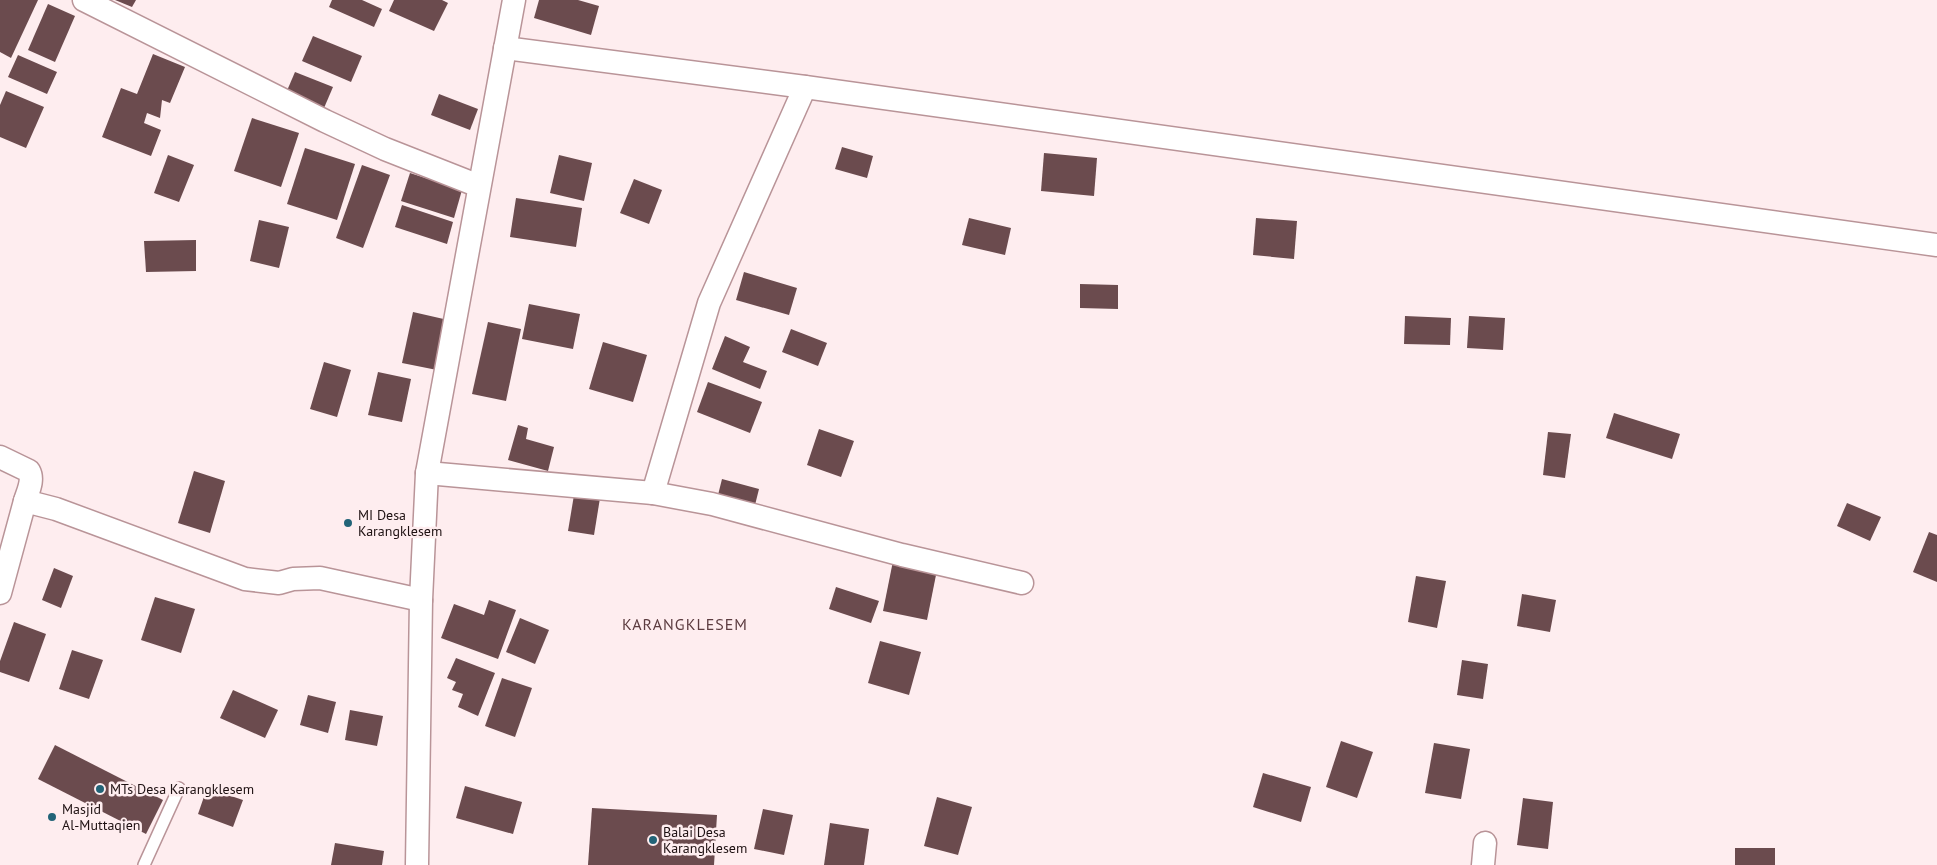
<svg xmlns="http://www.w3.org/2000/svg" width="1937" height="865" font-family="'PT Sans',sans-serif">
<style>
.building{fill:#6b4b4e}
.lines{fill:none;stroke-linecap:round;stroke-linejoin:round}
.lane-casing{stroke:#b99498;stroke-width:14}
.street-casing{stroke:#b99498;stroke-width:25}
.lane{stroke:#fff;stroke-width:11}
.street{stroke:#fff;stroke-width:22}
.poi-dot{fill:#226478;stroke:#feedef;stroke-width:2}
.labels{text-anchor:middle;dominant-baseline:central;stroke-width:5;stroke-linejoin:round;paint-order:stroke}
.poi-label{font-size:14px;fill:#1e1112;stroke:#feedef;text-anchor:start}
.quarter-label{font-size:16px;letter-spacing:1px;fill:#5c3c40;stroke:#feedef}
</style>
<rect width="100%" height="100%" fill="#feedef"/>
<g class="building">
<polygon points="0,0 38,0 11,58 0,52"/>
<polygon points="115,0 136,0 132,7"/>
<polygon points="332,0 362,0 382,9 374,27 329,7"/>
<polygon points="394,0 442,0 448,3 434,31 389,11"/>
<polygon points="539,0 578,0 599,6 591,35 534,18"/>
<polygon points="48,4 75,16 55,62 28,50"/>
<polygon points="313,36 362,56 351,82 302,61"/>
<polygon points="153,54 185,67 170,103 162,100 160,118 147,113 144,123 161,130 151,156 102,137 121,88 137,94"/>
<polygon points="18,55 57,72 47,94 8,77"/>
<polygon points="295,72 333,87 324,108 286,93"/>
<polygon points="6,91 44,107 26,148 0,137 0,105"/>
<polygon points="439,94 478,109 470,130 431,115"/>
<polygon points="252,118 299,133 281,187 234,171"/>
<polygon points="842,147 873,156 867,178 835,169"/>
<polygon points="305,148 355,164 337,220 287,204"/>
<polygon points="1044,153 1097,158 1094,196 1041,191"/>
<polygon points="168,155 194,165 179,202 154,193"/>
<polygon points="559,155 592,163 584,201 550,193"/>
<polygon points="362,165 390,175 363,248 336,238"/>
<polygon points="410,173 462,190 454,218 401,201"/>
<polygon points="634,179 662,190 649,224 620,213"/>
<polygon points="516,198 582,208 576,247 510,237"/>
<polygon points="402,205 453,222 447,244 395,227"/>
<polygon points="969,218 1011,228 1005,255 962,245"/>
<polygon points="1256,218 1297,221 1294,259 1253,255"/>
<polygon points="259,220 289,227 279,268 250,261"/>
<polygon points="196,240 196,271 146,272 144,241"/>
<polygon points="744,272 797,288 789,315 736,300"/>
<polygon points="1080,284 1118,285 1118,309 1080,308"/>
<polygon points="529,304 580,314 573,349 522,339"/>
<polygon points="413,312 448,320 437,370 402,363"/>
<polygon points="1405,316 1451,318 1450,345 1404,344"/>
<polygon points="1469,316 1505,318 1503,350 1467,348"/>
<polygon points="488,322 521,329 506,401 472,394"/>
<polygon points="791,329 827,343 818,366 782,352"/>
<polygon points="725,336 750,347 743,362 767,371 760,389 712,369"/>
<polygon points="603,342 647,355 633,402 589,389"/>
<polygon points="324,362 351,370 337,417 310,409"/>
<polygon points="378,372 411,379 402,422 368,415"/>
<polygon points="708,382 762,402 750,433 697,412"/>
<polygon points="1614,413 1680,434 1672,459 1606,438"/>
<polygon points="518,425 528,428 526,439 554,447 548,471 508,460"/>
<polygon points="819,429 854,441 841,477 807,465"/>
<polygon points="1548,432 1571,434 1565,478 1543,475"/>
<polygon points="194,471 225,481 210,533 178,523"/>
<polygon points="722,479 759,489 754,509 717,499"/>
<polygon points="574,495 600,498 594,535 568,531"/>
<polygon points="1847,503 1881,517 1870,541 1837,526"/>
<polygon points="1929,532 1937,535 1937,582 1913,572"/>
<polygon points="893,561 937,570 927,620 883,611"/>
<polygon points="54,568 73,576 61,608 42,600"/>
<polygon points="1416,576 1446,581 1437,628 1408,622"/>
<polygon points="836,587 879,601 871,623 829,609"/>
<polygon points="1522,594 1556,600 1550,632 1517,626"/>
<polygon points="155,597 195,609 181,653 141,640"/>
<polygon points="489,600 516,610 498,659 441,638 454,604 484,615"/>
<polygon points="520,618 549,630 535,664 506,652"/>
<polygon points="14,622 46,634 29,682 0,672 0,661"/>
<polygon points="880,641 921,652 909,695 868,683"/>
<polygon points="72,650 103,660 89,699 59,689"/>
<polygon points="456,658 495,673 478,716 458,707 463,694 452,690 456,682 447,678"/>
<polygon points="1462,660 1488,664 1483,699 1457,695"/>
<polygon points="502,678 532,688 515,737 485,726"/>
<polygon points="233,690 278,710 265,738 220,718"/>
<polygon points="308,695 336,702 328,733 300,725"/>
<polygon points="350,710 383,716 377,746 345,740"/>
<polygon points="1341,741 1373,752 1357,798 1326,787"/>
<polygon points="1434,743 1470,749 1461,799 1425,793"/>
<polygon points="55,745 163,800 146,834 38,779"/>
<polygon points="1263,773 1311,787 1301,822 1253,807"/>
<polygon points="465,786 522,802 513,834 456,818"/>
<polygon points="207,788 243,800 233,827 198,814"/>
<polygon points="937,797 972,807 958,855 924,846"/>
<polygon points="1523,798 1553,802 1548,849 1517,845"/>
<polygon points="592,808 717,815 714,865 588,865"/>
<polygon points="763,809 793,815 784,855 754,849"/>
<polygon points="830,823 869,829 864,865 824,865"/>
<polygon points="335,843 384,851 382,865 331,865"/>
<rect x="1735" y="848" width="40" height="17"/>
</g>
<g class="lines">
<defs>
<polyline id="lane" points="144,865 179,788"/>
<g id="street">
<polyline points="84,0 325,121 385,149 479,186"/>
<polyline points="505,48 805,87 1937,245"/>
<path d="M0,457L29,471C34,480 28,491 25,501L56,509L245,579L279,583L293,579L320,578L421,600"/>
<polyline points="427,473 653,493 712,504 902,555 1022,583"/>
<polyline points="653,493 709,303 805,87"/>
<polyline points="0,593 25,501"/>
<polyline points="417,865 421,600 427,473 514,0"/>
<polyline points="1483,865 1485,843"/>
</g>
</defs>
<use href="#lane" class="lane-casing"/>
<use href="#street" class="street-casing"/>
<use href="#lane" class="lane"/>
<use href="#street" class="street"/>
</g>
<g class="poi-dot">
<circle cx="348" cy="523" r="5"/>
<circle cx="100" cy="789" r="5"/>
<circle cx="52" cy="817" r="5"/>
<circle cx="653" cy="840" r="5"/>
</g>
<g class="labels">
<g class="poi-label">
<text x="358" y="515">MI Desa<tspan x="358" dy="16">Karangklesem</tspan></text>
<text x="110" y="789">MTs Desa Karangklesem</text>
<text x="62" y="809">Masjid<tspan x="62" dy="16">Al-Muttaqien</tspan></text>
<text x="663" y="832">Balai Desa<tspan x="663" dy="16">Karangklesem</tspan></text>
</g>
<g class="quarter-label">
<text x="685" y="624">KARANGKLESEM</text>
</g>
</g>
</svg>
